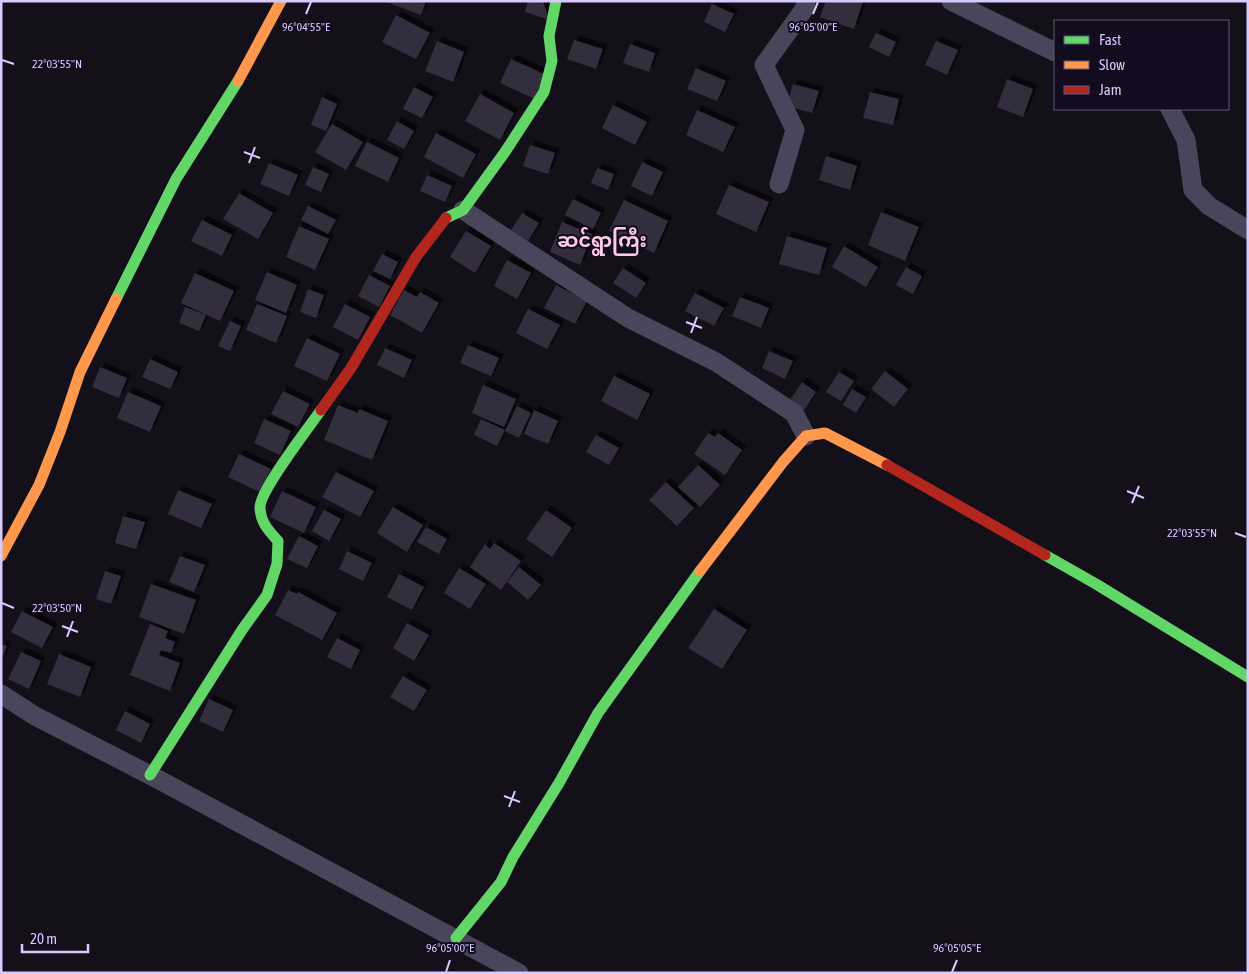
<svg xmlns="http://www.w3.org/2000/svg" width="1249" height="974" font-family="'Asap Condensed','Noto Sans Myanmar',sans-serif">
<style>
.building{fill:#322d3c;filter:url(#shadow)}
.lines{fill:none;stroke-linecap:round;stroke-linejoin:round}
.street{stroke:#49455a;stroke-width:19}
.fast{stroke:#63d668;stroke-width:11}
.slow{stroke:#ff974d;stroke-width:11}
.jam{stroke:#b3261e;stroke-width:11}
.ticks{fill:none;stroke:#d7cafe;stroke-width:2}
.labels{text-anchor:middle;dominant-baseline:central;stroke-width:4;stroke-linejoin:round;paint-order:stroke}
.quarter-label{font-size:19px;font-weight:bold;fill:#fecce5;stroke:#120c1e}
.ticks-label{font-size:12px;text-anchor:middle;fill:#d7cafe;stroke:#120c1e;stroke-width:4;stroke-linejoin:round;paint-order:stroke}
</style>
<defs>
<filter id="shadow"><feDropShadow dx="4.5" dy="-4.5" stdDeviation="0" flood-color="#0009"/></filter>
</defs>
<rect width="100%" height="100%" fill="#13101a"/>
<g class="building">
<polygon points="384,1 426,1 421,15"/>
<polygon points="528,1 543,1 549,20 525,12"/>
<polygon points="826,1 863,1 854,29 820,17"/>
<polygon points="712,4 734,14 725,32 704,22"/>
<polygon points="396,15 430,33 416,59 382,42"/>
<polygon points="876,33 896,42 889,57 869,47"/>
<polygon points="574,40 603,49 596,69 567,59"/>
<polygon points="437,41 464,52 453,82 425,71"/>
<polygon points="936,41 958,50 947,75 925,65"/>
<polygon points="630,44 655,53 649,72 623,63"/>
<polygon points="511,59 546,75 535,99 500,83"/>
<polygon points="696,68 726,81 717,101 687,89"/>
<polygon points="1007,79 1033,89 1023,117 997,107"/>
<polygon points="793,84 819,91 812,113 787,106"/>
<polygon points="414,87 433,97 422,118 403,109"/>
<polygon points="870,92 899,99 893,125 863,118"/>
<polygon points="480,94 514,113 500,140 465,121"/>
<polygon points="322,97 337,104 326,131 311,125"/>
<polygon points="613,105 647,122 635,145 602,128"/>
<polygon points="697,110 735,127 723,152 686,135"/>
<polygon points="397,121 414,131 404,149 387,140"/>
<polygon points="332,124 363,142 346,170 315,152"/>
<polygon points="436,133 476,154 463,178 424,157"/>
<polygon points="367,142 399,158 388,182 355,166"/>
<polygon points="530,145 555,153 548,174 523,166"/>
<polygon points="826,156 857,166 850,190 819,180"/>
<polygon points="642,162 663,172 652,196 631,186"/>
<polygon points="269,163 298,175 289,196 260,184"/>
<polygon points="313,167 329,174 321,192 305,185"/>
<polygon points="597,168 614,174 608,190 591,183"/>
<polygon points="427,175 452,186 445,202 420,191"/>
<polygon points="729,185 769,202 756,232 716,214"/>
<polygon points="239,193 273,213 258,239 223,219"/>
<polygon points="573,199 601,213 593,229 565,215"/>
<polygon points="624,200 668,221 654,253 609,231"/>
<polygon points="308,206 336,220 328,234 301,220"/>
<polygon points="881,212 919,227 905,261 868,245"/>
<polygon points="522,213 539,223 528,241 511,230"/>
<polygon points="202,220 232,235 222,256 191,241"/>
<polygon points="562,222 592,234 580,265 550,252"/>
<polygon points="299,226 329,239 315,270 286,257"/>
<polygon points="466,231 491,246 475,273 450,257"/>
<polygon points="787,236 827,248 819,275 779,264"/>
<polygon points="844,246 878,267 866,287 832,267"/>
<polygon points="382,254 398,262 390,279 373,271"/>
<polygon points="507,260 531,273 517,299 494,286"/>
<polygon points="906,267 922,276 913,294 896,285"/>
<polygon points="623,268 646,283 636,298 613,283"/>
<polygon points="267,272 297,285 286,313 255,300"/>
<polygon points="195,273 234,291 220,321 181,303"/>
<polygon points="369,275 390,286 379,307 358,296"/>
<polygon points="556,285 587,301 575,324 544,308"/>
<polygon points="308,289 324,295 316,318 300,312"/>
<polygon points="404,290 417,297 420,292 439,303 422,333 390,315"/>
<polygon points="695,293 724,308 714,326 685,311"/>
<polygon points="740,297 769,308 761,328 732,316"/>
<polygon points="257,304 287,316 276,343 246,330"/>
<polygon points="345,304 370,317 358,340 333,327"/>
<polygon points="185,307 206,315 199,331 179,323"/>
<polygon points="528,309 560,325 547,349 516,333"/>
<polygon points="230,321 241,326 230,351 218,346"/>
<polygon points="307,338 340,354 327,381 294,366"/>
<polygon points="468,345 499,358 491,376 460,363"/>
<polygon points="385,348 412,360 404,378 377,365"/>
<polygon points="769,351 793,361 785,379 762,368"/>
<polygon points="150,359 178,372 170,389 142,377"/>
<polygon points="100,367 127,378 119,398 92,387"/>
<polygon points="885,371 908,389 894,407 871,389"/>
<polygon points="839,372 854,381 841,401 826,392"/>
<polygon points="614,376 650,394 637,420 601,401"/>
<polygon points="802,382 816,392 804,410 790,400"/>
<polygon points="483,385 516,399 504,427 472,413"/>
<polygon points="852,389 866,397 856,413 843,405"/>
<polygon points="283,391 310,404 298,427 271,414"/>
<polygon points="128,392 161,406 150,432 117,418"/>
<polygon points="338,405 358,413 359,409 388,421 372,460 324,440"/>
<polygon points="517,406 531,413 519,438 505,431"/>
<polygon points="534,410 558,421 548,444 524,434"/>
<polygon points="264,419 291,431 280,455 254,443"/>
<polygon points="481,419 505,430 497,446 474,435"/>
<polygon points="708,433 715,437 718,433 742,450 725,475 694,454"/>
<polygon points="596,435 619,448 609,465 586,452"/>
<polygon points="239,454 271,469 260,492 228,477"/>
<polygon points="698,465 720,485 700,507 678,487"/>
<polygon points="336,472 374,491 360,517 322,497"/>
<polygon points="666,482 694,508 677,526 649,500"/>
<polygon points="178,490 212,504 201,528 168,514"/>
<polygon points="282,491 316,507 304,533 270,517"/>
<polygon points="393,507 423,525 407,552 377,533"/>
<polygon points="324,510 341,519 329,541 312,531"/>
<polygon points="546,510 572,528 552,557 526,539"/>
<polygon points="123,516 145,522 136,549 115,543"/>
<polygon points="426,527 447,539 439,554 417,542"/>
<polygon points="299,536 318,546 307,568 287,559"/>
<polygon points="494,543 521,561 501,590 470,567 485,544 490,549"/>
<polygon points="347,551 372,563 363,581 339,569"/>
<polygon points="180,556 205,565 194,592 169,582"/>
<polygon points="519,567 541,585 528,600 507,582"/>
<polygon points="459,568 486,584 470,609 444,593"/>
<polygon points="105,571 121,576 111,604 96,599"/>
<polygon points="399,574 424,587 412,610 387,597"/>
<polygon points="151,584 196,600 184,634 139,617"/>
<polygon points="288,590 297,594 298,592 337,613 322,640 275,615"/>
<polygon points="714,609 747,630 722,669 688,648"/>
<polygon points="22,611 53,627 42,648 11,632"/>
<polygon points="407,623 429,635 414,661 393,648"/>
<polygon points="150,624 168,631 165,638 175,642 171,653 161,650 159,655 180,663 170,691 130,675"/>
<polygon points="337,638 360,650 351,669 327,657"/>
<polygon points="1,644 7,646 1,661"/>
<polygon points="21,652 41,661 29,689 8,679"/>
<polygon points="59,654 91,667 80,697 47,684"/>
<polygon points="403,676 427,690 414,711 390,697"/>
<polygon points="209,699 233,710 223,732 199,721"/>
<polygon points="125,711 150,724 141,743 116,730"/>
</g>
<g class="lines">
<g class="street">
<polyline points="951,1 1055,52"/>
<polyline points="1170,109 1186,140 1193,190 1209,206 1248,230"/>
<polyline points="779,184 795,130 764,65 805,8 806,1"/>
<polyline points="463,210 628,318 716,362 794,413 806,436"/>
<polyline points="1,694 35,716 150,775 519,973"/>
</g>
<g class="fast">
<polyline points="446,218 463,210 505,152 544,92 552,61 549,36 556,1"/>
<polyline points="116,299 176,179 238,81"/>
<polyline points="1045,555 1096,584 1248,677"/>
<path d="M150,775L242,630L267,595L277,564L278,541C268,530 261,523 260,508C259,491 310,426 321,410"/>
<polyline points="456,938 501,882 513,857 559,783 598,713 700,571"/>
</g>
<g class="slow">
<polyline points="238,81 281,1"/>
<polyline points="1,556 39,485 60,432 80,372 116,299"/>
<polyline points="700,571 783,462 806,436 825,433 887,465"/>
</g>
<g class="jam">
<polyline points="321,410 351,368 416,257 446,218"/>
<polyline points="887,465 1045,555"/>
</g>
</g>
<path class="ticks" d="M306,14L311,2M813,14L818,2M2,60L14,64M244,152L260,158M249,163L255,147M686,322L702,328M691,333L697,317M1127,491L1144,498M1132,503L1139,486M1235,533L1246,537M2,603L14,608M62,626L78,632M67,637L73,621M504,796L520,802M509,807L515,791M446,972L450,960M952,972L957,960"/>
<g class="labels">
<g class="quarter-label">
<text x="602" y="240">ဆင်ရွာကြီး</text>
</g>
</g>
<g class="ticks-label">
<text x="306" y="31">96°04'55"E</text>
<text x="813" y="31">96°05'00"E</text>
<text x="57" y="68">22°03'55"N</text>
<text x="1192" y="537">22°03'55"N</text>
<text x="57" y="612">22°03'50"N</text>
<text x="450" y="952">96°05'00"E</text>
<text x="957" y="952">96°05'05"E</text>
</g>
<rect width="1249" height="974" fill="none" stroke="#d7cafe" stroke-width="5"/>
<rect x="1054" y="20" width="175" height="90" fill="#120c1e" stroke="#615878"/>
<rect x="1064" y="36" width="25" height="8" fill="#63d668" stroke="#615878"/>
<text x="1099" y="45" font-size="15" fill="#d7cafe">Fast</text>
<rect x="1064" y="61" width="25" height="8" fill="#ff974d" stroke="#615878"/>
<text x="1099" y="70" font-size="15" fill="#d7cafe">Slow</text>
<rect x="1064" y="86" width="25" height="8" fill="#b3261e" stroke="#615878"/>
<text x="1099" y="95" font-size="15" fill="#d7cafe">Jam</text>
<path d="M22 944v8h66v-8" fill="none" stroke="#d7cafe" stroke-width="2.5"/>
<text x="30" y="944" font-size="15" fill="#d7cafe" stroke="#120c1e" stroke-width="4" paint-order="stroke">20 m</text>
</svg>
